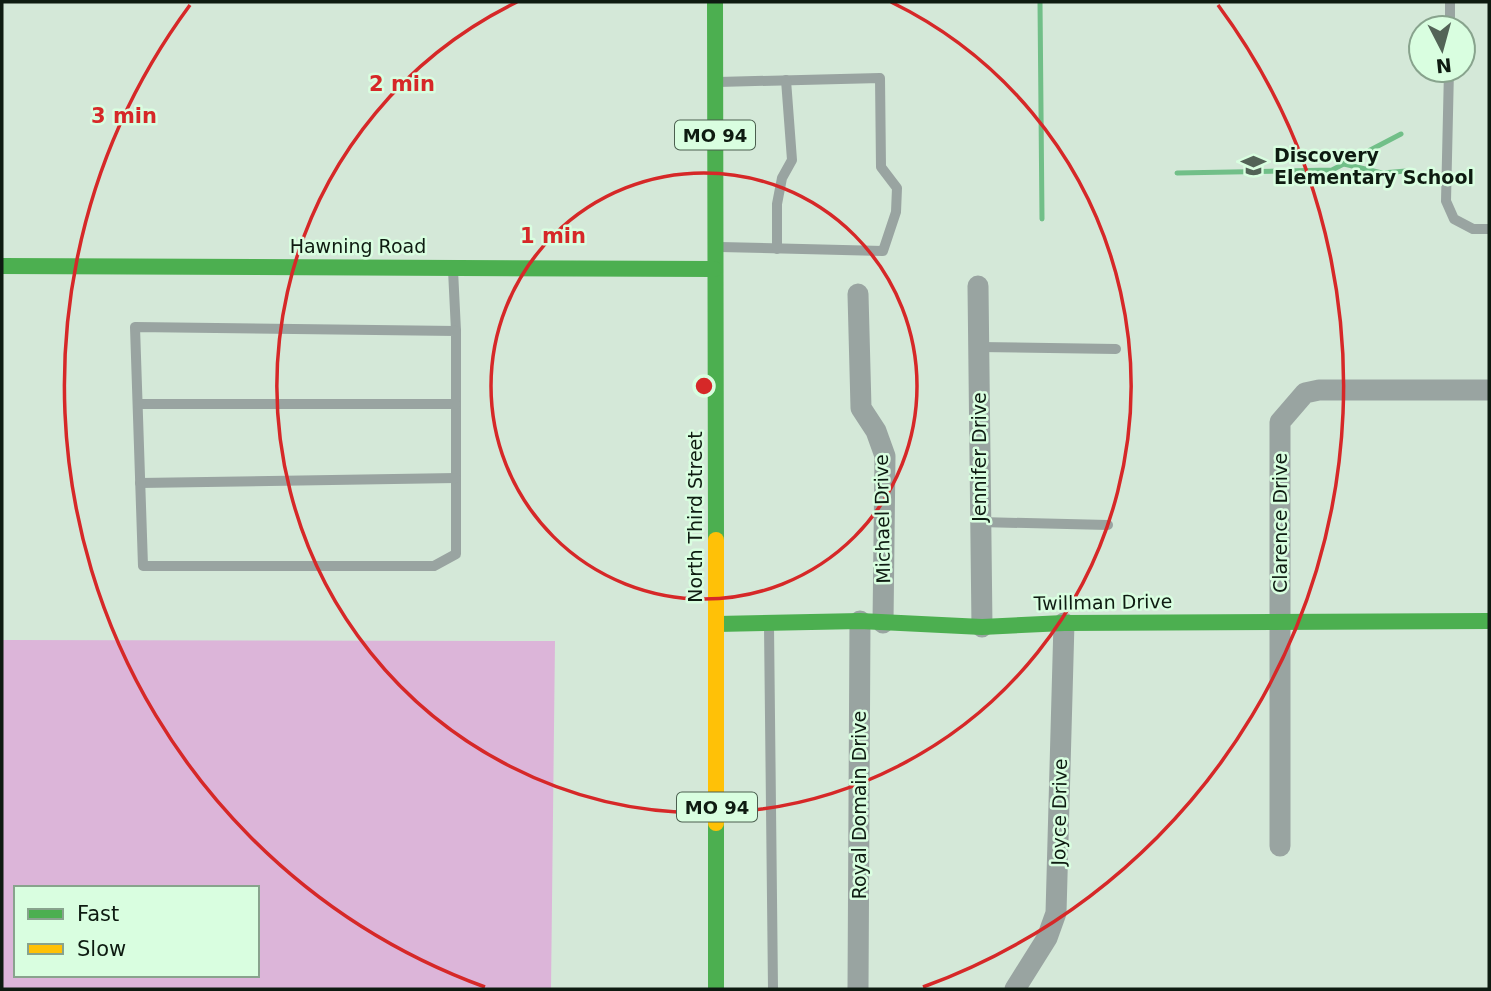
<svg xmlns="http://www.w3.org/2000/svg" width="1491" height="991" font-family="'DejaVu Sans',sans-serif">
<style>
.forest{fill:#dcb5d9;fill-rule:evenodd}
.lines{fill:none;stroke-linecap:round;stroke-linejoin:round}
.stream{stroke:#71bf88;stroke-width:5}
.lane{stroke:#99a4a1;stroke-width:10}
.street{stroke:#99a4a1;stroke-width:21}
.fast{stroke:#4caf50;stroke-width:16}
.slow{stroke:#ffc107;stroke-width:16}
.ring{fill:none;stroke:#d62828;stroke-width:3.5}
.labels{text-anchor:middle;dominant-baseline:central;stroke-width:5;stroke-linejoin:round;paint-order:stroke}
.shield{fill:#d9fee0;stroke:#4b5f4f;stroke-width:2}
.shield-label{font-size:18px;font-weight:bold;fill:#0e1b11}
.poi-label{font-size:19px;font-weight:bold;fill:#0e1b11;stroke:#d9fee0;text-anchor:start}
.street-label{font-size:19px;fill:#0e1b11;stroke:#d9fee0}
.centre{fill:#d62828;stroke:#d9fee0;stroke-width:3.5}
.ring-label{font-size:21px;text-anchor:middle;font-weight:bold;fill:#d62828;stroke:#d9fee0;stroke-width:5;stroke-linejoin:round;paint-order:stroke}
</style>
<rect width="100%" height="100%" fill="#d4e8d8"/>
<path class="forest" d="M2,640L555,641L551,989H2ZM16,888H257V975H16Z"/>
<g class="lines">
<g class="stream">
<polyline points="1040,2 1042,219"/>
<polyline points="1344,164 1382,173 1406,171"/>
<polyline points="1177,173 1332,170 1401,134"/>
</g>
<g class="lane">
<polyline points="1450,28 1450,2"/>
<polyline points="1449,70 1446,201 1454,219 1473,229 1489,229"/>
<polyline points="718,82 880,78 881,167 897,188 896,212 883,251 720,247"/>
<polyline points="777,249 777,204 782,178 792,160 786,80"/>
<polyline points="453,270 456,331"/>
<polygon points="135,327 456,331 456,554 434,566 143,566"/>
<polyline points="979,347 1116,349"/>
<polyline points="138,404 456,404"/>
<polyline points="140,483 456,478"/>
<polyline points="980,522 1108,525"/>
<polyline points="769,626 773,989"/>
</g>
<g class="street">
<polyline points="978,286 982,627"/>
<polyline points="858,294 861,408 876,431 885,456 883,623"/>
<polyline points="1280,846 1280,422 1305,393 1319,390 1489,390"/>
<polyline points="858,989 860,621"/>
<polyline points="1015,989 1047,938 1056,913 1064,623"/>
</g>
<g class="fast">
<polyline points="715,2 716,540"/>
<polyline points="2,266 714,269"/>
<polyline points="717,624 860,621 982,627 1064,623 1489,621"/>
<polyline points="716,823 716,989"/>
</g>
<polyline class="slow" points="716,540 716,823"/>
</g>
<g class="ring">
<circle cx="704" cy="386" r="213"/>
<path d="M891 2A427 427 0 1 1 517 2"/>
<path d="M485 987A640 640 0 0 1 190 5M1218 5A640 640 0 0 1 923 987"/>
</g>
<defs>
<symbol id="school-bare" viewBox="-9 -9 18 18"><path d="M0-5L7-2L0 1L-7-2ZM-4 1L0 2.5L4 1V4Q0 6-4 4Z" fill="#536357" stroke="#d9fee0" stroke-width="2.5" paint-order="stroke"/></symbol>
</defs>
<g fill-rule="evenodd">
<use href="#school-bare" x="1236" y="148" width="35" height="35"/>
</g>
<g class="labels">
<g class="shield">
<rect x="675" y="120.5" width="80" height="29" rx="5"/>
<rect x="677" y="792.5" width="80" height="29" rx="5"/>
</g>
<g class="shield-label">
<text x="715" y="135">MO 94</text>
<text x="717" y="807">MO 94</text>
</g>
<g class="poi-label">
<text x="1274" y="155">Discovery<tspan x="1274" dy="22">Elementary School</tspan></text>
</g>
<g class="street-label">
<text x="358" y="246">Hawning Road</text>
<text transform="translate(979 457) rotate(-90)">Jennifer Drive</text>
<text transform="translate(695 517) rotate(-90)">North Third Street</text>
<text transform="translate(882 519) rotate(-91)">Michael Drive</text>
<text transform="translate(1280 523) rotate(-90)">Clarence Drive</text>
<text transform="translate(1103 602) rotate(-1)">Twillman Drive</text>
<text transform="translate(859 805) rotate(-90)">Royal Domain Drive</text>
<text transform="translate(1059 812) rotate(-89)">Joyce Drive</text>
</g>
</g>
<circle cx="704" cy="386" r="10" class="centre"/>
<g class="ring-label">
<text x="402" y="91">2 min</text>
<text x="124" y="123">3 min</text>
<text x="553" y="243">1 min</text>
</g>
<rect width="1491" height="991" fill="none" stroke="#0e1b11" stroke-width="7"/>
<rect x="14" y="886" width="245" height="91" fill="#d9fee0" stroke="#88a38d" stroke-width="2"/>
<rect x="28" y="909" width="35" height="10" fill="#4caf50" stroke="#88a38d" stroke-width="2"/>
<text x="77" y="921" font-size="21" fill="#0e1b11">Fast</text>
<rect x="28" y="944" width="35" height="10" fill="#ffc107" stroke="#88a38d" stroke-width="2"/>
<text x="77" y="956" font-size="21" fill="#0e1b11">Slow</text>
<g transform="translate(1442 49) rotate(174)"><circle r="33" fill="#d9fee0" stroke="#88a38d" stroke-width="2"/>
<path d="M0-5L12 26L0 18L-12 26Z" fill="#536357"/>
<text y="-10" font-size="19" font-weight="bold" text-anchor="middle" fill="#0e1b11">N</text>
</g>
</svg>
